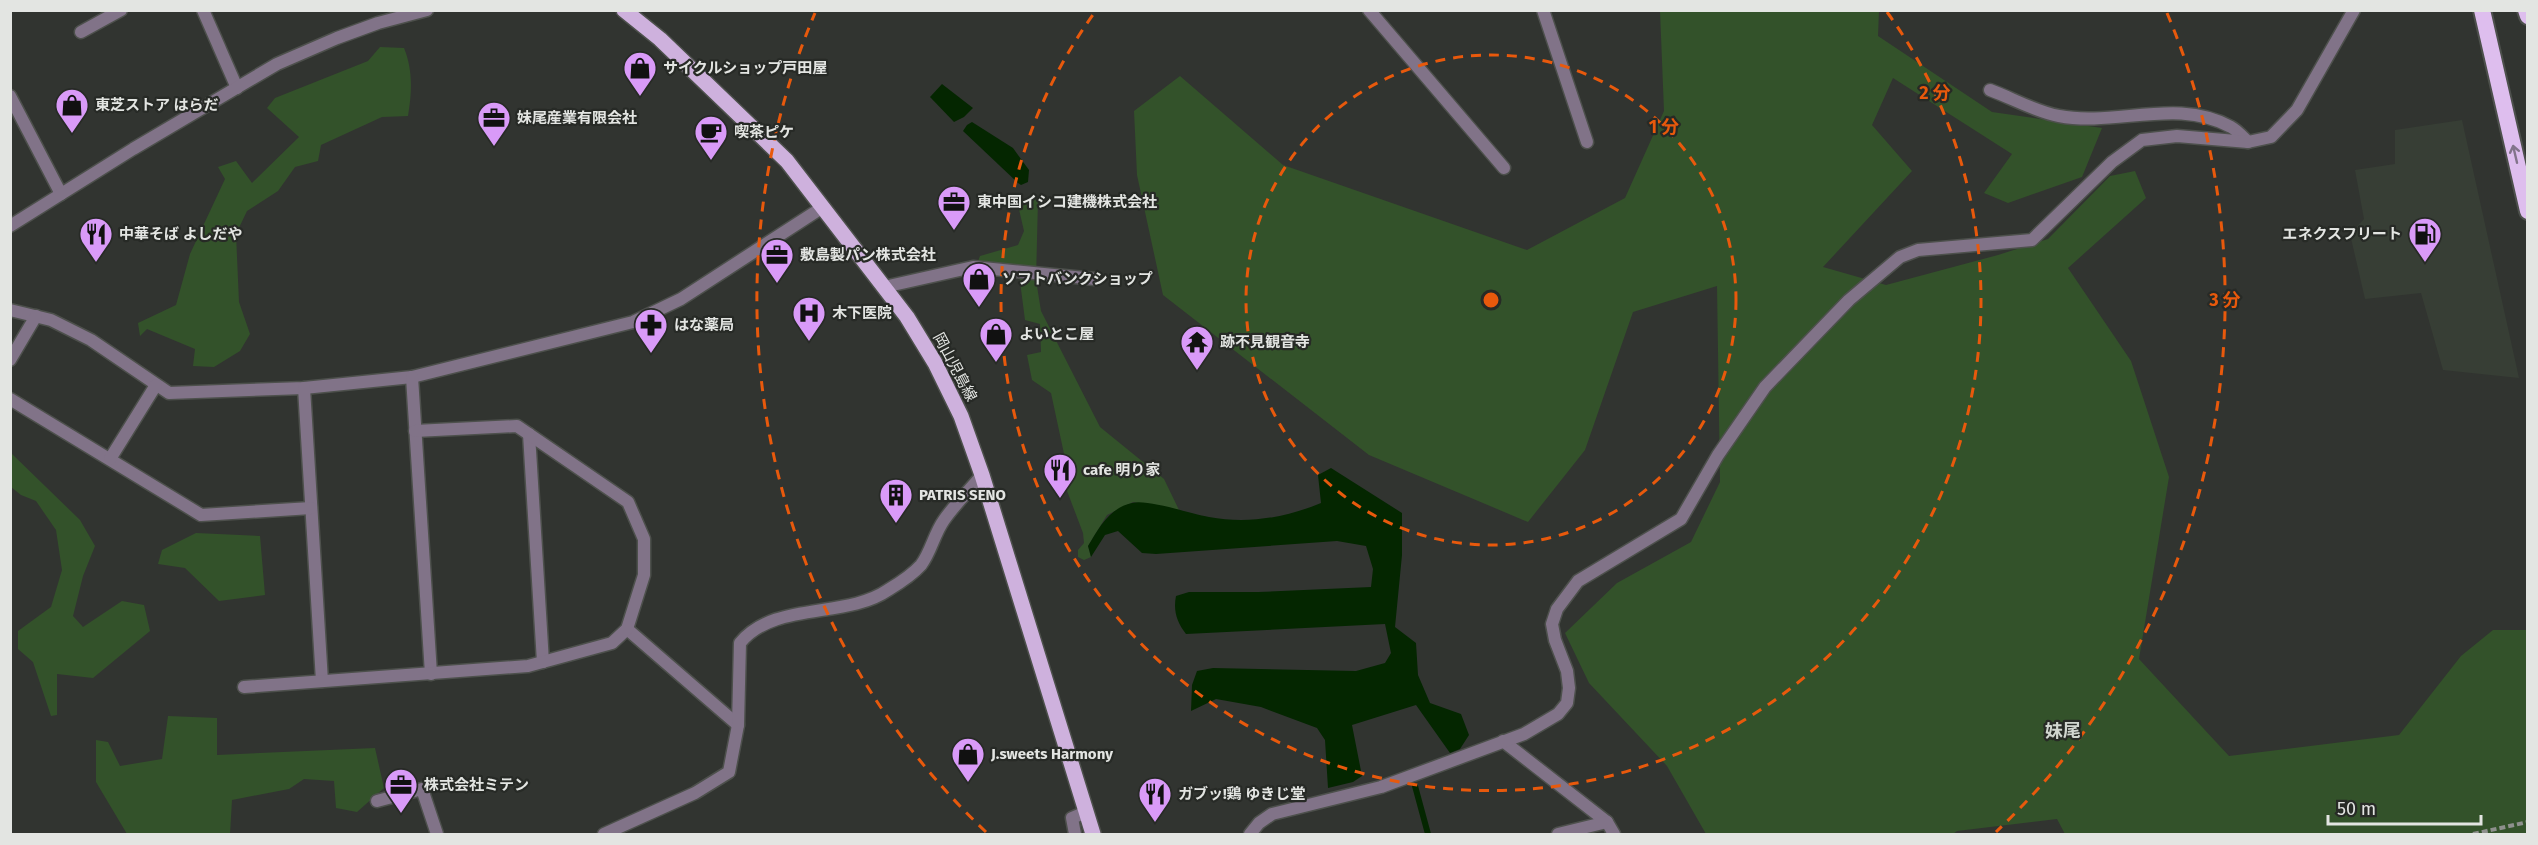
<svg xmlns="http://www.w3.org/2000/svg" width="2538" height="845" font-family="'Fira Sans','Noto Sans JP',sans-serif">
<style>
.built{fill:#373e35}
.green{fill:#33522a}
.water{fill:#042600}
.lines{fill:none;stroke-linecap:round;stroke-linejoin:round}
.stream{stroke:#042600;stroke-width:6}
.minor-casing{stroke:#4d504c;stroke-width:15}
.primary-casing{stroke:#4d504c;stroke-width:18}
.trunk-casing{stroke:#4d504c;stroke-width:20}
.path{stroke:#8e908d;stroke-width:4;stroke-dasharray:6 3;stroke-linecap:butt}
.minor{stroke:#817388;stroke-width:12}
.primary{stroke:#ceb1dd;stroke-width:15}
.trunk{stroke:#debeee;stroke-width:16}
.oneway{stroke:#82748a}
.ring{fill:none;stroke:#e8590c;stroke-width:3;stroke-dasharray:10 8}
.labels{text-anchor:middle;dominant-baseline:central;stroke-width:4.5;stroke-linejoin:round;paint-order:stroke}
.poi-label{font-size:15px;font-weight:bold;fill:#e3e5e2;stroke:#272a26;text-anchor:start}
.street-label{font-size:15px;fill:#e3e5e2;stroke:#272a26}
.quarter-label{font-size:18px;font-weight:bold;fill:#d1d6d0;stroke:#272a26}
.centre{fill:#e8590c;stroke:#272a26;stroke-width:3}
.ring-label{font-size:18px;text-anchor:middle;font-weight:bold;fill:#e8590c;stroke:#272a26;stroke-width:4.5;stroke-linejoin:round;paint-order:stroke}
</style>
<rect width="100%" height="100%" fill="#313430"/>
<polygon class="built" points="2462,120 2519,378 2443,370 2421,293 2365,299 2350,234 2364,219 2355,170 2395,164 2395,130"/>
<g class="green">
<polygon points="1660,11 1879,11 1878,36 1992,112 2102,128 2082,177 2008,203 1984,193 2012,154 1893,78 1872,125 1912,171 1823,267 1886,285 1998,255 2048,239 2110,176 2135,171 2146,198 2068,268 2131,361 2169,477 2139,659 2229,756 2399,735 2461,656 2493,630 2527,630 2527,834 2065,834 2057,819 1957,831 1953,834 1706,834 1667,766 1589,683 1565,633 1617,583 1691,542 1720,482 1717,286 1633,312 1585,450 1528,522 1369,455 1163,295 1137,175 1134,111 1180,76 1283,165 1527,250 1625,198 1664,111"/>
<path d="M380,47L404,48C413,70 412,92 408,116L382,117L321,145L318,161L295,167L278,191L247,211L236,234L239,302L250,334L240,351L214,367L193,366L195,349L147,329L140,336L138,323L176,305L190,254L225,179L218,167L236,161L252,183L299,137L267,108L275,98L368,61Z"/>
<polygon points="1026,198 1038,200 1036,280 1041,311 1100,427 1164,479 1179,510 1133,502 1107,515 1088,546 1091,557 1084,560 1078,557 1078,550 1084,543 1083,533 1061,475 1066,463 1051,393 1032,380 1027,355 1041,352 1040,324 1025,320 1018,266 978,261 980,256 1018,245 1024,231 1018,205"/>
<polygon points="11,453 80,520 95,546 83,576 73,616 83,627 122,601 144,605 150,631 93,678 57,674 57,715 51,716 33,662 18,649 18,631 51,607 62,570 56,530 36,501 21,495 11,487"/>
<polygon points="196,533 260,536 265,595 219,601 185,568 158,564 162,550"/>
<polygon points="168,716 217,718 217,755 375,748 384,788 357,812 336,808 334,781 304,779 289,789 232,800 230,834 127,834 96,782 96,740 108,742 120,766 162,759"/>
</g>
<g class="water">
<polygon points="942,84 973,108 964,117 954,122 930,97"/>
<polygon points="972,122 1013,148 1029,170 1028,182 1021,185 1018,183 963,131 967,125"/>
<path d="M1331,468L1402,513V555L1395,627L1416,643L1418,675L1430,703L1461,714L1469,735L1460,749L1450,753L1416,705L1352,725L1362,776L1353,782L1328,788L1325,740L1317,728L1261,707L1216,699L1191,711L1192,685L1197,671L1213,668L1356,671L1385,663L1391,653L1385,624L1186,634C1177,622 1173,611 1176,596L1189,592H1258L1371,587L1373,569L1366,546L1337,541L1156,554L1142,553L1118,531L1105,535L1091,557L1088,546C1099,528 1109,508 1132,503C1148,499 1191,514 1209,517C1247,524 1285,518 1321,503L1318,475Z"/>
</g>
<g class="lines">
<polyline class="stream" points="1415,786 1428,834"/>
<defs>
<g id="minor">
<polyline points="203,10 237,88"/>
<polyline points="1369,10 1504,168"/>
<polyline points="1543,10 1587,142"/>
<polyline points="81,32 121,10"/>
<path d="M1990,90C2012,98 2036,112 2059,116C2116,127 2177,97 2231,127C2237,130 2243,137 2248,142"/>
<polyline points="10,96 61,194"/>
<polyline points="10,226 133,149 277,64 337,38 378,23 427,10"/>
<polyline points="884,287 973,267 1095,279"/>
<polyline points="10,310 51,320 91,340 169,393 304,388 412,377 633,322 681,299 823,207"/>
<polyline points="10,360 36,316"/>
<polyline points="412,377 431,674"/>
<polyline points="304,388 322,681"/>
<polyline points="10,399 201,515 311,508"/>
<polyline points="529,434 543,662"/>
<polyline points="110,459 156,385"/>
<polyline points="627,629 738,725"/>
<polyline points="244,687 528,666 612,643 627,629 644,575 644,539 628,502 517,426 415,431"/>
<polyline points="1503,741 1607,822 1614,834"/>
<polyline points="377,801 422,789 437,834"/>
<path d="M604,834L695,793L729,772L738,725L740,643C774,601 846,619 888,590C898,584 913,574 921,565C931,552 934,534 944,520C955,504 970,490 982,475"/>
<polyline points="1075,834 1072,818 1086,812"/>
<polyline points="1250,834 1259,823 1272,814 1381,787 1524,734 1558,714 1567,703 1569,688 1567,671 1555,640 1552,624 1557,609 1578,581 1681,519 1718,455 1765,387 1849,300 1900,257 1918,250 2032,240 2112,162 2142,140 2177,136 2248,142 2271,137 2297,110 2354,10"/>
<polyline points="1558,834 1607,822"/>
</g>
<polyline id="primary" points="624,10 660,39 787,161 907,317 935,363 961,416 982,475 1093,834"/>
<g id="trunk">
<polyline points="2482,10 2528,211"/>
<polyline points="2526,10 2528,16"/>
</g>
</defs>
<use href="#minor" class="minor-casing"/>
<use href="#primary" class="primary-casing"/>
<use href="#trunk" class="trunk-casing"/>
<polyline class="path" points="2473,834 2528,822"/>
<use href="#minor" class="minor"/>
<use href="#primary" class="primary"/>
<use href="#trunk" class="trunk"/>
</g>
<defs><path id="oneway-shaft" d="M-6 0H5M1.5-3L5.5 0L1.5 3" fill="none" stroke-width="1.6" stroke-linecap="round" stroke-linejoin="round" transform="scale(1.5)"/></defs>
<use class="oneway" href="#oneway-shaft" transform="translate(2515 154) rotate(-103)"/>
<g class="ring">
<circle cx="1491" cy="300" r="245"/>
<path d="M1887 12A490 490 0 1 1 1095 12"/>
<path d="M986 832A734 734 0 0 1 815 13M2167 13A734 734 0 0 1 1996 832"/>
</g>
<defs>
<symbol id="shop-pin" viewBox="-11 -11 22 30"><path d="M0 17L-7.5 6A9.5 9.5 0 1 1 7.5 6Z" fill="#d99af8" stroke="#272a26"/><path d="M-5-2.5h2.3a2.7 3.5 0 0 1 5.4 0H5L5.5 6h-11ZM-1.5-2.5h3a1.5 2.3 0 0 0-3 0Z" fill="#111"/></symbol>
<symbol id="office-pin" viewBox="-11 -11 22 30"><path d="M0 17L-7.5 6A9.5 9.5 0 1 1 7.5 6Z" fill="#d99af8" stroke="#272a26"/><path d="M-6-3h4V-5.5h4V-3h4V5H-6ZM-1-4.5V-3h2v-1.5ZM-6 0V1H6V0Z" fill="#111"/></symbol>
<symbol id="cafe-pin" viewBox="-11 -11 22 30"><path d="M0 17L-7.5 6A9.5 9.5 0 1 1 7.5 6Z" fill="#d99af8" stroke="#272a26"/><path d="M-5.5-4.5H6V0H3Q3 3.5 0 3.5H-2.5Q-5.5 3.5-5.5 0ZM3-3.2v2h1.7v-2ZM-6 4.5H4V6H-6Z" fill="#111"/></symbol>
<symbol id="restaurant-pin" viewBox="-11 -11 22 30"><path d="M0 17L-7.5 6A9.5 9.5 0 1 1 7.5 6Z" fill="#d99af8" stroke="#272a26"/><path d="M-5-6h1v4h1v-4h1v4h1v-4h1v5L-1.5 .5V6h-2V.5L-5-1ZM5-6V6H3V1.5H1.5Q1.5-4 5-6Z" fill="#111"/></symbol>
<symbol id="fuel-pin" viewBox="-11 -11 22 30"><path d="M0 17L-7.5 6A9.5 9.5 0 1 1 7.5 6Z" fill="#d99af8" stroke="#272a26"/><path d="M-5.5-6h7V0h2V4h1.3V-2.5L3-4.5l.8-.8L6-3V5H2.5V1h-1V6h-7ZM-4.2-4.7v3.2H.2V-4.7Z" fill="#111"/></symbol>
<symbol id="hospital-pin" viewBox="-11 -11 22 30"><path d="M0 17L-7.5 6A9.5 9.5 0 1 1 7.5 6Z" fill="#d99af8" stroke="#272a26"/><path d="M-5-5h3v3.5h4V-5h3V5h-3V1.5h-4V5h-3Z" fill="#111"/></symbol>
<symbol id="pharmacy-pin" viewBox="-11 -11 22 30"><path d="M0 17L-7.5 6A9.5 9.5 0 1 1 7.5 6Z" fill="#d99af8" stroke="#272a26"/><path d="M-2-6h4v4h4v4h-4v4h-4v-4h-4v-4h4Z" fill="#111"/></symbol>
<symbol id="temple-pin" viewBox="-11 -11 22 30"><path d="M0 17L-7.5 6A9.5 9.5 0 1 1 7.5 6Z" fill="#d99af8" stroke="#272a26"/><path d="M0-6L5-2H3V0L6.5 2.5H4V6H1.5V3h-3V6H-4V2.5H-6.5L-3 0V-2H-5Z" fill="#111"/></symbol>
<symbol id="building-pin" viewBox="-11 -11 22 30"><path d="M0 17L-7.5 6A9.5 9.5 0 1 1 7.5 6Z" fill="#d99af8" stroke="#272a26"/><path d="M-4-6H4V6H1V3H-1V6H-4ZM-2.5-4.3h1.7v1.8h-1.7ZM.8-4.3h1.7v1.8H.8ZM-2.5-1h1.7V.8h-1.7ZM.8-1h1.7V.8H.8Z" fill="#111"/></symbol>
</defs>
<g fill-rule="evenodd">
<use href="#shop-pin" x="621" y="49" width="38" height="52"/>
<use href="#shop-pin" x="53" y="86" width="38" height="52"/>
<use href="#office-pin" x="475" y="99" width="38" height="52"/>
<use href="#cafe-pin" x="692" y="113" width="38" height="52"/>
<use href="#office-pin" x="935" y="183" width="38" height="52"/>
<use href="#restaurant-pin" x="77" y="215" width="38" height="52"/>
<use href="#fuel-pin" x="2406" y="215" width="38" height="52"/>
<use href="#office-pin" x="758" y="236" width="38" height="52"/>
<use href="#shop-pin" x="960" y="260" width="38" height="52"/>
<use href="#hospital-pin" x="790" y="294" width="38" height="52"/>
<use href="#pharmacy-pin" x="632" y="306" width="38" height="52"/>
<use href="#shop-pin" x="977" y="315" width="38" height="52"/>
<use href="#temple-pin" x="1178" y="323" width="38" height="52"/>
<use href="#restaurant-pin" x="1041" y="451" width="38" height="52"/>
<use href="#building-pin" x="877" y="476" width="38" height="52"/>
<use href="#shop-pin" x="949" y="735" width="38" height="52"/>
<use href="#office-pin" x="382" y="766" width="38" height="52"/>
<use href="#restaurant-pin" x="1136" y="775" width="38" height="52"/>
</g>
<g class="labels">
<g class="poi-label">
<text x="663" y="68">サイクルショップ戸田屋</text>
<text x="95" y="105">東芝ストア はらだ</text>
<text x="517" y="118">妹尾産業有限会社</text>
<text x="734" y="132">喫茶ピケ</text>
<text x="977" y="202">東中国イシコ建機株式会社</text>
<text x="119" y="234">中華そば よしだや</text>
<text x="2402" y="234" text-anchor="end">エネクスフリート</text>
<text x="800" y="255">敷島製パン株式会社</text>
<text x="1002" y="279">ソフトバンクショップ</text>
<text x="832" y="313">木下医院</text>
<text x="674" y="325">はな薬局</text>
<text x="1019" y="334">よいとこ屋</text>
<text x="1220" y="342">跡不見観音寺</text>
<text x="1083" y="470">cafe 明り家</text>
<text x="919" y="495">PATRIS SENO</text>
<text x="991" y="754">J.sweets Harmony</text>
<text x="424" y="785">株式会社ミテン</text>
<text x="1178" y="794">ガブッ!鶏 ゆきじ堂</text>
</g>
<g class="street-label">
<text transform="translate(955 367) rotate(62)">岡山児島線</text>
</g>
<g class="quarter-label">
<text x="2063" y="731">妹尾</text>
</g>
</g>
<circle cx="1491" cy="300" r="9" class="centre"/>
<g class="ring-label">
<text x="1935" y="99">2 分</text>
<text x="1664" y="133">1 分</text>
<text x="2225" y="306">3 分</text>
</g>
<rect width="2538" height="845" fill="none" stroke="#e3e5e2" stroke-width="24"/>
<path d="M2328 815v9h153v-9" fill="none" stroke="#e3e5e2" stroke-width="3"/>
<text x="2337" y="815" font-size="18" fill="#e3e5e2" stroke="#272a26" stroke-width="4.5" paint-order="stroke">50 m</text>
</svg>
